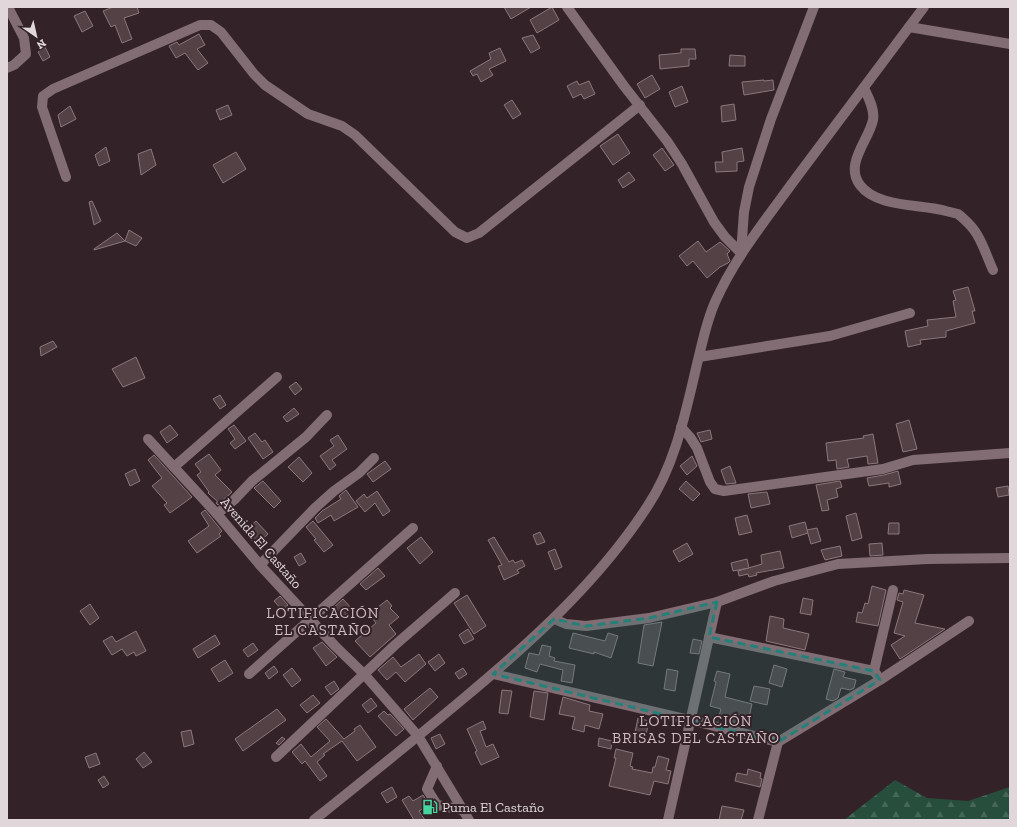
<svg xmlns="http://www.w3.org/2000/svg" width="1017" height="827" font-family="'Zilla Slab',serif">
<style>
.forest{fill:url(#forest-firs)}
.building{fill:#534146;stroke:#8b777d}
.lines{fill:none;stroke-linecap:round;stroke-linejoin:round}
.minor{stroke:#816d73;stroke-width:10}
.marked{fill:#248079;fill-opacity:0.2;stroke:#248079;stroke-width:3;stroke-dasharray:8 5;stroke-linejoin:round}
.labels{text-anchor:middle;dominant-baseline:central;stroke-width:4;stroke-linejoin:round;paint-order:stroke}
.street-label{font-size:14px;fill:#e1d6d9;stroke:#332328}
.poi-label{font-size:14px;fill:#e1d6d9;stroke:#332328;text-anchor:start}
.neighbourhood-label{font-size:15px;letter-spacing:1px;fill:#d1bbc2;stroke:#332328}
</style>
<defs>
<pattern id="forest-firs" width="22" height="20" patternUnits="userSpaceOnUse"><rect width="22" height="20" fill="#274e3d"/><path d="M5 1l3.5 6h-7zM16 11l3.5 6h-7z" fill="#466758"/></pattern>
</defs>
<rect width="100%" height="100%" fill="#332328"/>
<polygon class="forest" points="895,780 927,798 968,801 1010,787 1010,820 844,820"/>
<g class="building">
<polygon points="113,7 137,7 139,13 124,18 132,39 122,43 115,25 111,27 103,11"/>
<polygon points="504,7 531,7 511,19"/>
<polygon points="552,7 559,20 537,33 530,20"/>
<polygon points="85,11 93,26 82,32 74,16"/>
<polygon points="199,34 205,45 197,49 208,63 198,70 185,53 176,58 169,46 177,42 179,45"/>
<polygon points="533,35 540,48 531,53 522,38"/>
<polygon points="45,47 50,57 43,61 38,52"/>
<polygon points="500,48 506,61 489,69 493,75 481,82 477,74 473,76 470,71 491,59 489,53"/>
<polygon points="681,49 695,49 696,59 689,59 689,66 660,69 659,55 681,53"/>
<polygon points="730,55 745,56 745,66 729,66"/>
<polygon points="652,75 660,89 645,98 637,84"/>
<polygon points="764,80 764,81 773,80 774,90 744,95 742,82"/>
<polygon points="577,81 579,85 589,81 595,94 584,99 581,94 573,98 567,86"/>
<polygon points="682,86 688,102 675,107 669,92"/>
<polygon points="512,100 521,114 513,119 504,105"/>
<polygon points="734,104 736,120 722,122 721,106"/>
<polygon points="228,105 232,115 220,120 216,110"/>
<polygon points="70,106 76,119 61,127 58,115"/>
<polygon points="618,134 630,153 613,165 600,146"/>
<polygon points="106,147 110,161 99,166 95,155"/>
<polygon points="662,148 674,165 665,171 653,155"/>
<polygon points="742,148 744,161 737,162 737,171 716,172 715,162 723,162 722,152"/>
<polygon points="151,149 156,165 141,175 138,154"/>
<polygon points="236,152 246,169 223,183 213,165"/>
<polygon points="629,172 635,180 623,188 618,180"/>
<polygon points="92,201 101,221 94,225 89,202"/>
<polygon points="129,230 142,238 136,246 125,241"/>
<polygon points="117,233 125,241 94,250 94,249"/>
<polygon points="698,241 706,252 720,242 730,251 727,254 730,261 728,263 720,267 707,278 693,261 687,266 679,256"/>
<polygon points="968,287 975,311 972,311 975,323 946,331 946,337 920,340 921,344 908,347 905,331 928,326 927,320 956,317 953,301 956,300 953,291"/>
<polygon points="53,341 57,347 41,356 40,347"/>
<polygon points="136,357 145,378 123,387 112,369"/>
<polygon points="296,382 302,389 295,395 289,387"/>
<polygon points="220,395 226,405 220,409 213,399"/>
<polygon points="294,408 299,414 287,422 283,417"/>
<polygon points="909,420 917,449 903,452 896,424"/>
<polygon points="170,425 178,435 167,443 160,432"/>
<polygon points="234,425 246,441 235,449 230,443 235,439 228,429"/>
<polygon points="710,430 712,439 701,442 697,433"/>
<polygon points="255,433 262,442 265,440 273,452 263,459 248,438"/>
<polygon points="873,434 878,463 868,464 867,456 847,459 849,467 837,469 836,460 828,461 826,443 864,438 863,436"/>
<polygon points="338,435 347,449 332,460 336,465 330,470 320,456 334,446 330,440"/>
<polygon points="209,454 221,470 215,475 232,492 218,505 216,503 218,502 208,493 209,492 197,475 201,472 195,464"/>
<polygon points="154,455 192,497 170,513 164,505 167,503 152,486 162,478 148,460"/>
<polygon points="692,456 697,466 687,475 680,466"/>
<polygon points="299,457 312,473 303,482 288,467"/>
<polygon points="385,461 391,469 373,482 367,474"/>
<polygon points="730,466 736,483 726,484 721,470"/>
<polygon points="135,469 140,481 130,486 125,474"/>
<polygon points="898,471 901,484 889,487 889,483 869,486 867,478 884,475"/>
<polygon points="263,481 281,501 274,508 254,488"/>
<polygon points="686,481 700,494 693,501 679,489"/>
<polygon points="840,481 842,487 836,489 838,497 827,500 829,510 822,511 816,485"/>
<polygon points="1008,486 1009,495 998,497 996,488"/>
<polygon points="346,490 358,507 334,521 331,515 318,523 315,518 322,511 341,499 339,496"/>
<polygon points="377,491 390,511 383,516 375,503 365,512 356,501 364,494 367,498"/>
<polygon points="767,492 770,504 751,508 748,494"/>
<polygon points="205,510 222,531 219,534 221,536 197,553 188,541 209,526 201,513"/>
<polygon points="856,513 862,538 852,541 846,516"/>
<polygon points="747,515 752,532 739,535 735,518"/>
<polygon points="256,521 268,534 256,545 244,532"/>
<polygon points="313,521 333,545 324,552 314,540 316,539 306,527"/>
<polygon points="805,522 808,533 792,538 789,526"/>
<polygon points="889,523 899,523 899,534 888,534"/>
<polygon points="817,528 821,541 811,544 807,530"/>
<polygon points="540,532 545,542 537,545 533,535"/>
<polygon points="421,537 433,552 420,564 407,548"/>
<polygon points="494,537 509,562 513,560 515,563 522,560 525,566 517,570 519,573 504,580 498,566 502,565 488,540"/>
<polygon points="687,543 693,554 679,562 673,551"/>
<polygon points="882,543 883,555 870,556 869,544"/>
<polygon points="840,546 842,556 825,560 821,550"/>
<polygon points="555,549 562,567 555,570 548,552"/>
<polygon points="780,551 784,568 756,573 757,575 749,577 748,574 739,576 738,571 762,564 761,555"/>
<polygon points="301,553 306,562 299,566 294,557"/>
<polygon points="747,559 749,568 733,571 731,563"/>
<polygon points="378,568 385,576 366,590 360,584"/>
<polygon points="872,586 886,590 878,626 856,622 858,612 862,613 865,603 868,604"/>
<polygon points="904,590 924,595 915,623 945,629 900,659 891,645 905,636 894,633 903,602 897,600 899,593 903,594"/>
<polygon points="467,595 486,626 474,634 454,603"/>
<polygon points="280,596 288,605 282,610 274,601"/>
<polygon points="803,598 813,600 811,615 800,613"/>
<polygon points="343,599 352,609 341,619 332,609"/>
<polygon points="387,600 392,606 390,608 399,617 389,625 396,634 370,657 355,641 376,623 369,614"/>
<polygon points="90,604 99,618 90,625 80,611"/>
<polygon points="770,616 784,619 783,628 809,634 805,650 766,641"/>
<polygon points="662,622 653,666 638,663 644,625"/>
<polygon points="468,629 474,639 464,644 459,635"/>
<polygon points="136,631 146,651 136,656 134,652 127,656 122,649 112,655 103,641 112,636 116,642"/>
<polygon points="573,633 605,641 608,633 618,636 611,658 594,652 594,654 569,648"/>
<polygon points="215,635 220,644 198,658 193,649"/>
<polygon points="693,639 702,641 699,654 690,653"/>
<polygon points="322,642 337,657 326,666 313,648"/>
<polygon points="253,643 258,650 248,657 243,650"/>
<polygon points="542,645 551,647 549,656 555,658 554,661 575,665 572,683 561,681 563,670 540,664 537,672 525,668 529,653 539,655"/>
<polygon points="419,654 426,664 405,682 396,672 387,680 378,670 393,657 401,667"/>
<polygon points="439,654 445,663 435,671 428,662"/>
<polygon points="225,660 233,673 219,682 211,669"/>
<polygon points="774,665 787,669 782,687 769,683"/>
<polygon points="274,666 278,672 269,679 265,673"/>
<polygon points="292,668 301,680 292,687 283,675"/>
<polygon points="463,668 467,674 459,679 455,673"/>
<polygon points="667,669 678,671 675,691 664,689"/>
<polygon points="834,669 845,672 843,677 856,680 854,688 850,690 841,688 838,698 833,701 826,699"/>
<polygon points="717,671 730,674 725,697 752,704 747,726 732,722 733,719 719,716 721,709 710,706 716,682 714,681"/>
<polygon points="334,681 339,689 331,695 325,687"/>
<polygon points="754,686 770,689 767,705 750,701"/>
<polygon points="430,688 438,697 413,720 404,709"/>
<polygon points="502,690 512,691 508,714 499,713"/>
<polygon points="534,691 548,693 544,720 530,717"/>
<polygon points="313,695 320,703 307,713 300,705"/>
<polygon points="563,697 590,705 589,711 603,714 599,729 585,725 584,732 572,729 575,717 559,714"/>
<polygon points="371,698 377,706 368,713 362,705"/>
<polygon points="277,709 286,720 243,751 235,739"/>
<polygon points="384,711 388,715 390,714 404,729 396,736 378,716"/>
<polygon points="638,718 649,721 645,739 634,737"/>
<polygon points="326,719 344,739 355,731 354,729 360,725 376,747 357,761 342,741 323,754 325,755 317,762 327,776 320,781 305,761 302,764 292,752 301,744 311,757 330,741 317,727"/>
<polygon points="483,721 486,729 480,731 486,747 493,744 499,757 481,765 475,752 477,751 467,729"/>
<polygon points="191,730 194,744 184,747 181,732"/>
<polygon points="440,734 445,744 436,749 431,738"/>
<polygon points="282,737 285,739 279,745 276,743"/>
<polygon points="599,738 612,741 611,749 598,746"/>
<polygon points="616,749 633,753 630,766 633,767 632,769 652,773 653,767 655,767 658,756 669,759 666,770 671,771 668,784 654,781 650,795 609,786 616,758 614,758"/>
<polygon points="144,752 152,762 143,768 136,759"/>
<polygon points="96,753 100,764 89,768 85,757"/>
<polygon points="748,769 761,773 760,778 762,779 760,787 735,781 737,773 747,775"/>
<polygon points="104,776 109,784 103,788 98,780"/>
<polygon points="392,787 397,797 387,803 381,793"/>
<polygon points="423,795 429,805 419,811 425,820 414,820 402,800 409,796 413,801"/>
<polygon points="722,806 744,810 741,820 719,820"/>
</g>
<g class="lines">
<g class="minor">
<polyline points="567,7 624,86 667,141 682,164 714,222 725,237 741,253"/>
<polyline points="909,27 1010,44"/>
<polyline points="7,68 14,65 26,54 24,38 8,7"/>
<path d="M864,88C868,97 875,109 873,120C869,140 844,164 860,185C877,208 921,204 946,211C950,212 954,213 958,214C962,217 966,221 969,224C981,236 986,255 993,270"/>
<polyline points="66,177 42,107 43,96 53,89 200,25 211,25 221,32 254,74 265,85 308,114 342,126 355,135 455,232 467,238 479,233 640,105"/>
<polyline points="741,253 744,212 749,187 771,119 814,7"/>
<polyline points="699,357 830,336 910,313"/>
<polyline points="681,427 690,437 697,448 710,482 715,489 724,491 883,469 913,460 1010,453"/>
<polyline points="148,439 217,514 260,565 335,646 364,674 418,736 469,820"/>
<polyline points="174,467 277,377"/>
<polyline points="217,514 234,500 252,481 306,437 327,415"/>
<polyline points="260,565 315,508 334,491 359,473 374,458"/>
<polyline points="554,619 566,624 586,626 649,618 717,602 774,581 838,564 927,559 1010,558"/>
<polyline points="709,637 874,671"/>
<polyline points="249,674 413,528"/>
<polyline points="493,674 690,720 778,742"/>
<polyline points="877,675 874,671 893,590"/>
<polyline points="276,757 395,645 455,593"/>
<polyline points="437,766 427,789 437,805 463,810"/>
<path d="M314,820C364,780 414,740 464,698C531,642 598,582 647,507C676,464 686,410 698,360C703,340 707,319 716,300C736,256 767,218 796,178C838,121 881,64 924,7"/>
<polyline points="668,820 717,602"/>
<polyline points="758,820 778,742 880,680 969,621"/>
</g>
</g>
<path class="marked" d="M717,602L709,637L874,671L880,680L778,742L493,674L554,619L586,626L649,618Z"/>
<defs>
<symbol id="fuel-bare" viewBox="-9 -9 18 18"><path d="M-5.5-6h7V0h2V4h1.3V-2.5L3-4.5l.8-.8L6-3V5H2.5V1h-1V6h-7ZM-4.2-4.7v3.2H.2V-4.7Z" fill="#46d49e" stroke="#332328" stroke-width="2.5" paint-order="stroke"/></symbol>
</defs>
<g fill-rule="evenodd">
<use href="#fuel-bare" x="419" y="796" width="22" height="22"/>
</g>
<g class="labels">
<g class="street-label">
<text transform="translate(261 543) rotate(49)">Avenida El Castaño</text>
</g>
<g class="poi-label">
<text x="442" y="807">Puma El Castaño</text>
</g>
<g class="neighbourhood-label">
<text x="323" y="613">LOTIFICACIÓN<tspan x="323" dy="17">EL CASTAÑO</tspan></text>
<text x="696" y="721">LOTIFICACIÓN<tspan x="696" dy="17">BRISAS DEL CASTAÑO</tspan></text>
</g>
</g>
<rect width="1017" height="827" fill="none" stroke="#e1d6d9" stroke-width="16"/>
<g transform="translate(36 36) rotate(146)" stroke="#332328" stroke-width="3" paint-order="stroke">
<path d="M0-3L7 15L0 10L-7 15Z" fill="#e1d6d9"/>
<text y="-6" font-size="11" font-weight="bold" text-anchor="middle" fill="#e1d6d9">N</text>
</g>
</svg>
